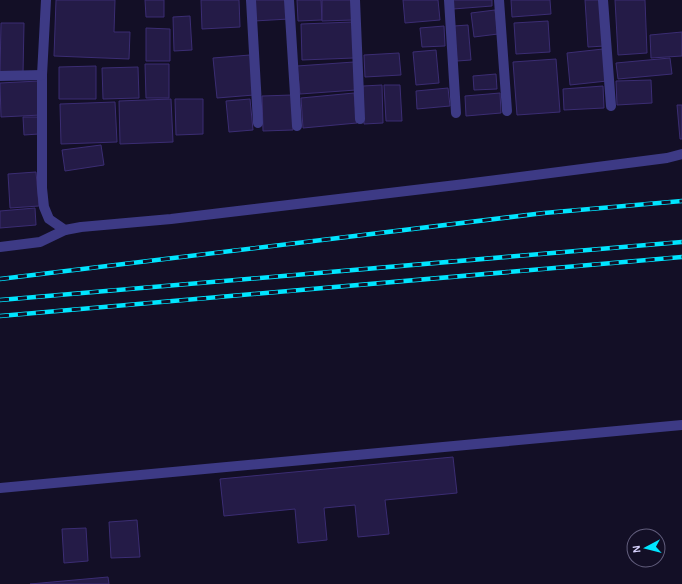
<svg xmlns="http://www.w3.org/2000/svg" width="682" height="584" font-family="'Alegreya Sans',sans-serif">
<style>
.building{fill:#241b47;stroke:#3b2d73}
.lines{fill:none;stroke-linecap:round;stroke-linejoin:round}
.service{stroke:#3d3a85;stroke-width:10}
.minor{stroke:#3d3a85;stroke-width:10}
.rail-casing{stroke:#00e5ff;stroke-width:4.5}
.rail{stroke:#130f26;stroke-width:3;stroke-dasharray:9;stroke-linecap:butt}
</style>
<rect width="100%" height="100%" fill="#130f26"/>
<g class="building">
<polygon points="56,0 115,0 114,32 130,32 129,59 54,56"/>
<polygon points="145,0 164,0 164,17 146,17"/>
<polygon points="201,0 239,0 240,27 202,29"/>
<polygon points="253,0 288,0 289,19 254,21"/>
<polygon points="297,0 321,0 322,20 298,21"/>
<polygon points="322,0 353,0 353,20 322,21"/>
<polygon points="403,0 438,0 440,20 405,23"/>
<polygon points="452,0 492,0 492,6 453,9"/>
<polygon points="511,0 550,0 551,14 512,17"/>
<polygon points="585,0 602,0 605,46 588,47"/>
<polygon points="615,0 645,0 647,53 618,55"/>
<polygon points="495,10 498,34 474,37 471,13"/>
<polygon points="190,16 192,50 174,51 173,17"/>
<polygon points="548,21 550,52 516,54 514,23"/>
<polygon points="353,22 354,58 302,60 301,24"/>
<polygon points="1,23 24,23 23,74 0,73"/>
<polygon points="468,25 471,60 457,61 454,26"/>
<polygon points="444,26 445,46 422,47 420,28"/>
<polygon points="146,28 170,29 170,61 146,61"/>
<polygon points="682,32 682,56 651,58 650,35"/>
<polygon points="603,49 607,81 570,85 567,53"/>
<polygon points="436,50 439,83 416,85 413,52"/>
<polygon points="399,53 401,75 365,77 364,55"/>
<polygon points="250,55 254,95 217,98 213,58"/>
<polygon points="670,58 672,74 618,79 616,63"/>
<polygon points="556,59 560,112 517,115 513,62"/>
<polygon points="354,62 356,90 300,94 297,66"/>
<polygon points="145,64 169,64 169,98 146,98"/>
<polygon points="96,66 96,99 59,99 59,67"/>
<polygon points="138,67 139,98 103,99 102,68"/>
<polygon points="496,74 497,89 474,90 473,76"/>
<polygon points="651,80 652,103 617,105 616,81"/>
<polygon points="39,81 41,115 1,117 0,83"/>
<polygon points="382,85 383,123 364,124 363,86"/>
<polygon points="384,85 400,85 402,121 386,121"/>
<polygon points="603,86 604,108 564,110 563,89"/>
<polygon points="448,88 450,106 417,109 416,91"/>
<polygon points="354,93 357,123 303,128 301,98"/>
<polygon points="500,93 501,113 466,116 465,96"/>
<polygon points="292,95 293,130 263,131 262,96"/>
<polygon points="171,99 173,142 120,144 119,101"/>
<polygon points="175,99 203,99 203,134 176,135"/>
<polygon points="250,99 253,130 229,132 226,101"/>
<polygon points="115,102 117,142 61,144 60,104"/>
<polygon points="677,105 682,105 682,139 680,139"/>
<polygon points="23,117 39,117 39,134 24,135"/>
<polygon points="101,145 104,165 65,171 62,150"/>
<polygon points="36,172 39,206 10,208 8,174"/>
<polygon points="35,208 36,225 0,228 0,211"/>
<polygon points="453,457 457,493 385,500 389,534 358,537 355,505 324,508 327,540 298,543 295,509 224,516 220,479"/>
<polygon points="137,520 140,557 111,558 109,522"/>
<polygon points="86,528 88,561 64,563 62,529"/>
<polygon points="108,577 109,584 30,584"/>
</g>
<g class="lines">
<polyline class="service" points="0,488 682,425"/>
<g class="minor">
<polyline points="46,0 42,75 42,188 44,207 49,219 65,230 81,227 171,219 465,184 667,158 682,154"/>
<polyline points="251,0 258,123"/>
<polyline points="289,0 297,126"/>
<polyline points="355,0 360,119"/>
<polyline points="449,0 456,113"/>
<polyline points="499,0 507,111"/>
<polyline points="603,0 611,106"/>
<polyline points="0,76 42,75"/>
<polyline points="0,247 40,242 65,230"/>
</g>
<defs>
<g id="rail">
<polyline points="0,279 544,213 682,201"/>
<polyline points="0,300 682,242"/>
<polyline points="0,316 682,257"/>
</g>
</defs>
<use href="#rail" class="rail-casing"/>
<use href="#rail" class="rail"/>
</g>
<g transform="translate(646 548) rotate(263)"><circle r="19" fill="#130f26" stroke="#625e7d"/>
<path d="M0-3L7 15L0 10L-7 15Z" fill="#00e5ff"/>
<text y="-6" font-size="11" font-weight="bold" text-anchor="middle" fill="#d9d4ff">N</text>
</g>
</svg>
